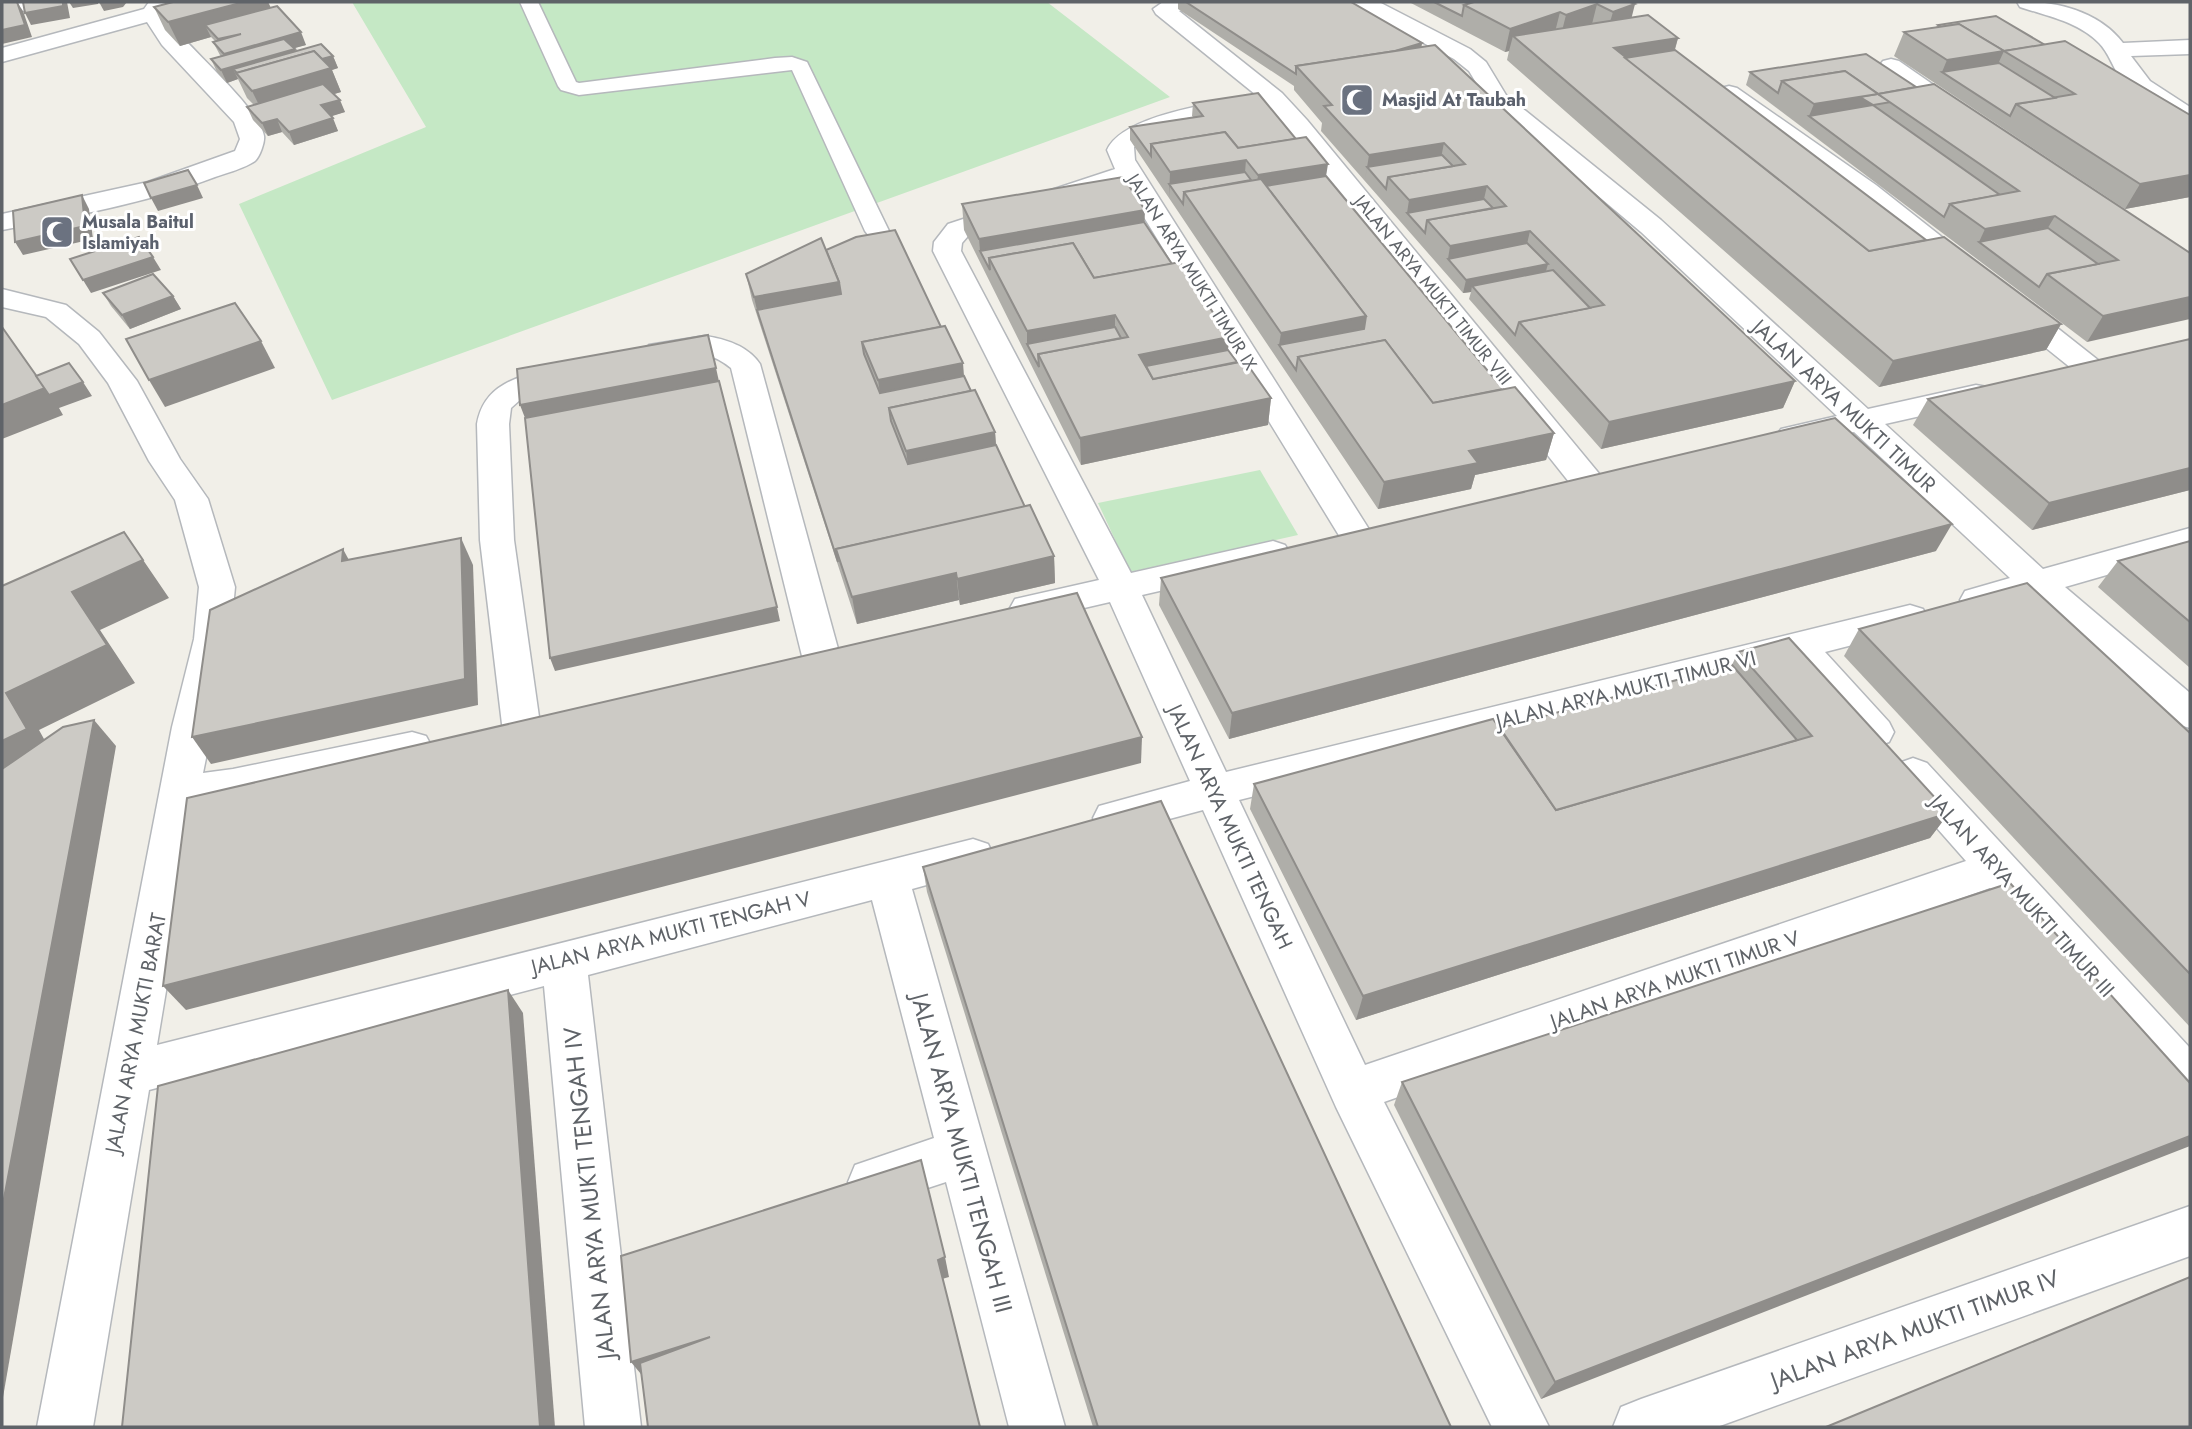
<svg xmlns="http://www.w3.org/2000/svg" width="2192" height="1429" font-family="Jost,sans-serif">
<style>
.green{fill:#c5e8c5}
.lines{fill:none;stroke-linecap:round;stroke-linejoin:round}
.service-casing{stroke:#b5b8bc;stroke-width:3}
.minor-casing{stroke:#b5b8bc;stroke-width:3}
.service{fill:#fff;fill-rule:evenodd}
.minor{fill:#fff;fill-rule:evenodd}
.wall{fill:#afaea9}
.shaded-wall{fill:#8f8d8a}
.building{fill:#cccac5;stroke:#8f8d8a;stroke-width:2}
.labels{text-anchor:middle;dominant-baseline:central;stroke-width:6;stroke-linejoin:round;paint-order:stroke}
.far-worship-label{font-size:18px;font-weight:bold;fill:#5b616d;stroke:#fff;text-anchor:start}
.far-street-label{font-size:18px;fill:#5f6368;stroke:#fff}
.street-label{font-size:21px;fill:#5f6368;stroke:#fff}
.near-street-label{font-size:24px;fill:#5f6368;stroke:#fff}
</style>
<rect width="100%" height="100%" fill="#f1efe8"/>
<g class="green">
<polygon points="352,2 1047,2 1170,97 332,400 239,204 426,127"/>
<polygon points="1260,470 1298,535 1130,572 1098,503"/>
</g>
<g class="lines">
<defs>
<polygon id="service" points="520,2 538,2 576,82 579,83 775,58 792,57 807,62 889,231 885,236 869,236 865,231 792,70 579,95 561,90 558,86"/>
<g id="minor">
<polygon points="47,2 44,7 2,15 2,3"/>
<path d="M149,2H214L211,7L165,17C187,47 259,107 264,136C265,142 260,156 255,161C245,168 227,173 215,177C147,203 73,216 2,230V214L148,182L235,151L240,139L234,122L162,45L147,22L2,62V48L144,9Z"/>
<polygon points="1163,2 1193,2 1190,7 1179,11 1282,93 1307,120 1601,476 1606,484 1601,492 1589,495 1577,492 1289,130 1266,103 1156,14 1153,9"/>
<polygon points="1352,2 1379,2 1470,49 1486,62 1506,95 1661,220 1868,409 1976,385 1987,387 1991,394 1987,401 1885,424 2043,569 2190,528 2190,551 2065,587 2190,693 2190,728 2176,724 2031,597 1978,613 1965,609 1960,600 1965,591 2010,578 1854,432 1792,446 1781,443 1776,436 1781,429 1837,416 1641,232 1489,104 1469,71 1454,59 1355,7"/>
<path d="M2017,2C2054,0 2099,11 2123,43L2190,40V54L2131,56L2150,81L2190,107V124C2165,119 2134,97 2119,76C2112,65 2108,52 2099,43C2079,22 2047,16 2020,7Z"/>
<polygon points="1891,59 1899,61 1971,111 1974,116 1971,121 1962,123 1953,121 1883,71 1879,66 1883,61"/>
<polygon points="1729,86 1737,88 1876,185 2103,364 2107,370 2103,376 2092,379 2081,376 1858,197 1721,98 1717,93 1721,88"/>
<path d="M1244,97L1253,99L1256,104L1253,109C1211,119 1171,126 1134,147L1135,160L1372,534L1367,542L1355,545L1343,542L1123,183L968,236L962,243L961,251L1131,573L1273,541L1285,545L1290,553L1285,561L1273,565L1142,595L1226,772L1910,605L1923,609L1928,618L1923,627L1825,652L1889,722L1894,732L1889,742L1875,747L1861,742L1789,661L1239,800L1365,1065L1966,861L1899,785L1893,774L1899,763L1913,758L1927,763L2190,1048V1103L2173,1096L1990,888L1384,1102L1549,1427H1492L1336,1107L1203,810L1113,834L1099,830L1093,818L1099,806L1190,781L1110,602L1028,621L1015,617L1010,608L1015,599L1099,580L933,251L934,242L948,224L1115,169L1107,150C1122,116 1210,104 1244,97Z"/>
<polygon points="2,289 66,305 99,332 137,381 180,459 208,499 235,587 230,639 203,773 233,769 412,732 426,736 432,747 426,758 412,762 233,801 197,805 157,1045 973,839 988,844 994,856 988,868 912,889 1065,1427 1009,1427 946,1182 873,1206 855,1199 848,1182 855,1165 934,1138 872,900 588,975 641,1427 585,1427 544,986 149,1090 93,1427 37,1427 172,727 194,639 199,587 175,500 149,461 108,383 79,344 46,317 2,307"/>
<path d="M705,336C726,339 748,346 760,364L840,656L834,666L821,670L808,666L802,656L731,368C696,340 683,366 649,357L645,351L649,345Z"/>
<path d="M568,365L579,368L583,374L579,380L521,399L511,408L509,424L514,540L540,724L535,734L521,739L507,734L502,724L480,540L477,424C485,378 528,375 568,365Z"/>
<polygon points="2190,1206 2190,1256 1717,1427 1613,1427 1621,1407 1641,1399"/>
</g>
</defs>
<use href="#service" class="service-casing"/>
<use href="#minor" class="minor-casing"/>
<use href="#service" class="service"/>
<use href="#minor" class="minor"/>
</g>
<g class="wall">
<polygon points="173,2 268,2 271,8 306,45 294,48 296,51 333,56 338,68 332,70 341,92 334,94 345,112 331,116 338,131 294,145 282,132 268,136 253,120 247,107 254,105 247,98 238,79 227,83 217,72 211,59 221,57 213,42 215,41 211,37 180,46 165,30 154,7"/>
<polygon points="1178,2 1351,2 1422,43 1421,47 1795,381 1783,408 1601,449 1469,299 1471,292 1463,293 1321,131 1322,123 1294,90 1294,86 1178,9"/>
<polygon points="1409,2 1630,2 1631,18 1678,38 1675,50 1926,240 2061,324 2046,350 1879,387 1507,60 1509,51 1505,52"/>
<polygon points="1938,25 2045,45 2190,115 2190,197 2125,209 1894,56 1904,32 1936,27"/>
<polygon points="1750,72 1916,87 2190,253 2087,342 1746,85"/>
<polygon points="1193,103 1326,176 1503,389 1554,433 1546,460 1475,475 1471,489 1378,509 1130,140 1130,127 1193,117 1192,116"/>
<polygon points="962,204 1144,222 1172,264 1229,337 1228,350 1237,362 1271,398 1268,425 1081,465 964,230"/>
<polygon points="826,250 964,376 971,391 995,432 996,445 1025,507 1054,556 1055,583 960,605 959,600 857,624 752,300 746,274"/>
<polygon points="103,293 173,296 181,309 130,329 111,306"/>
<polygon points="2190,339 2190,490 2032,530 1913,425 1928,399"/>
<polygon points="2190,541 2190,668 2098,587 2118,561"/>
<polygon points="1936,551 1229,739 1159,605 1161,578"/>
<polygon points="1859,629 2190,733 2190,1027 1844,656"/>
<polygon points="1738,652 1949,813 1930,838 1356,1020 1250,809 1254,784 1500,728 1732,665"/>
<polygon points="923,867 1451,1427 1093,1427 927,892"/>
<polygon points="1402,1082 2190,1083 1541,1399 1394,1105"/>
</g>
<g class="shaded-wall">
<polygon points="17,2 23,11 32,37 2,44 2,30"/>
<polygon points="63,2 67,2 70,18 31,25 25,13"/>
<polygon points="69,2 98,2 98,4 73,8"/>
<polygon points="99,2 127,2 123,7 104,11"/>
<polygon points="244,2 268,2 276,19 205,25 211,37 180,46 168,22"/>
<polygon points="1597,4 1591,28 1560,39 1566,15"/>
<polygon points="1635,4 1629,28 1606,35 1613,12"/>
<polygon points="1560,12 1554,36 1513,36 1509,51 1505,52 1510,29"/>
<polygon points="301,32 306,45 230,66 224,54"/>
<polygon points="1678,38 1671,62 1623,70 1614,48"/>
<polygon points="1422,43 1420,55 1361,61"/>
<polygon points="295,49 300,62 233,69 238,79 227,83 221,70"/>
<polygon points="2004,51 1993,75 1942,72 1947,60"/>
<polygon points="333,56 338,68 332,70 341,92 264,115 252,91 245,83"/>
<polygon points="1878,94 1867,118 1809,116 1814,104"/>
<polygon points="340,100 345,112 326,118 321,105"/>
<polygon points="333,118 338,131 294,145 289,132"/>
<polygon points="277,119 282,132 268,136 262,123"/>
<polygon points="1444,143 1439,168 1367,167 1365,180 1369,155"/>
<polygon points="1246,160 1244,185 1184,192 1169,184 1169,198 1170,172"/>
<polygon points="1328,164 1324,189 1256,191 1258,175"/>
<polygon points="2190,175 2190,197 2125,209 2140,184"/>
<polygon points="197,185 203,198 158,211 151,198"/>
<polygon points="1487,186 1481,212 1417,224 1407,213 1405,226 1409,200"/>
<polygon points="82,195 89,209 93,239 23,255 15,242"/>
<polygon points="1145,210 1144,236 989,258 980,251 979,239"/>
<polygon points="2055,216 2040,241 1979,242 1985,229"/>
<polygon points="1530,231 1524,257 1448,259 1450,246"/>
<polygon points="153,257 161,270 91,293 83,280"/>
<polygon points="1548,264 1544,278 1472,286 1471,292 1463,293 1466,280"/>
<polygon points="839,282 843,308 757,310 754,297"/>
<polygon points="173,296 181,309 130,329 122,315"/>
<polygon points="2190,297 2190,319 2087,342 2103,316"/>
<polygon points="1115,315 1115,341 1027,344 1027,331"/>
<polygon points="1366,316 1362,342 1279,345 1281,333"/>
<polygon points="2061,324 2046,350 1879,387 1893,361"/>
<polygon points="1229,337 1227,363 1146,380 1139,355"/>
<polygon points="261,341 275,368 165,407 149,380"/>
<polygon points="963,363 965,389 882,407 878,380"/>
<polygon points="716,368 722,395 530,431 520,405"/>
<polygon points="1795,381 1783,408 1601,449 1609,422"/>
<polygon points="83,382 92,396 59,408 63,415 2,439 2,405 45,388"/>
<polygon points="1271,398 1268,425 1081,465 1080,438"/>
<polygon points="995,432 997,459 910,478 906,451"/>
<polygon points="1554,433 1546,460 1475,475 1471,489 1378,509 1384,482 1469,451"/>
<polygon points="2190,468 2190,490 2032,530 2049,503"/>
<polygon points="1952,524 1936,551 1229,739 1232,713"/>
<polygon points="124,532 169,598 100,630 135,683 39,730 59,766 2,795 2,741 6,693 72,592"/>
<polygon points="461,538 473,565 478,705 211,764 192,737"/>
<polygon points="343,549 357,575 342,561"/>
<polygon points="1054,556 1055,583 960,605 957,579"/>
<polygon points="956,573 959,600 857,624 852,597"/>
<polygon points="777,607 780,621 555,671 550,658"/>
<polygon points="94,720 116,746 2,1403 2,1209"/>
<polygon points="1142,737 1141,763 186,1010 163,986"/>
<polygon points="1949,813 1930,838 1356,1020 1363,996"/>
<polygon points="508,990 523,1013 555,1427 540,1427"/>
<polygon points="2190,1136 2190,1146 1541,1399 1555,1382"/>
<polygon points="945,1257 949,1277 942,1279 938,1260"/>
<polygon points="710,1337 645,1379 631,1362"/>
</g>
<g class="building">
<polygon points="2,2 17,2 25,25 2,30"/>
<polygon points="23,2 63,2 63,6 25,13"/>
<polygon points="173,2 244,2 168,22 154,7"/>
<polygon points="1186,2 1351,2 1422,43 1395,51 1296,66 1296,74"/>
<polygon points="1434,2 1474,2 1464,5 1462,16"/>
<polygon points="1474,2 1630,2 1635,4 1613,12 1597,4 1566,15 1560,12 1510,29 1464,5"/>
<polygon points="277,6 301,32 224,54 213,42 241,34 218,39 205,25"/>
<polygon points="1648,15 1678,38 1614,48 1869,251 1944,237 2061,324 1893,361 1513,36"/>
<polygon points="1996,16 2045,45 2004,51 1959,24 1941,27 1938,25"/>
<polygon points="1959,24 2004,51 1947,60 1904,32"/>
<polygon points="284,39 295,49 221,70 211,59"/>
<polygon points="2065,41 2190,115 2190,175 2140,184 2016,104 2075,94 2004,51"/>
<polygon points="321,44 333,56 322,59 314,51 237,73 233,69"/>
<polygon points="1435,45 1795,381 1609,422 1519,322 1604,305 1530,231 1450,246 1427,220 1506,206 1487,186 1409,200 1388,177 1465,164 1444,143 1369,155 1324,106 1332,105 1296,66"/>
<polygon points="1675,50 1926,240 1869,251 1625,58"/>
<polygon points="314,51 331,68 252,91 236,73"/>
<polygon points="1866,54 1916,87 1878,94 1891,102 1873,105 2000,195 1950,204 1944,217 1809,116 1873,105 1860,97 1878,94 1845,71 1782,81 1778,93 1750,72"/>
<polygon points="1999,63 2055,98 2016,104 2010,116 1942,72"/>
<polygon points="1845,71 1878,94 1814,104 1782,81"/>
<polygon points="323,84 340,100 321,105 333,118 289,132 277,119 262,123 247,107"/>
<polygon points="1934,84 2190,253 2190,297 2103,316 2047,274 2118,260 2055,216 1985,229 1950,204 2019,191 1878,94"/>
<polygon points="1258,93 1296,139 1238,148 1225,132 1151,144 1151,156 1130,127 1203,116 1193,103"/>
<polygon points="1225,132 1238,148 1306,137 1328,164 1258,175 1246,160 1170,172 1151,144"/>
<polygon points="1442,155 1453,166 1388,177 1386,189 1367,167"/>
<polygon points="188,170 197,185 151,198 144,183"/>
<polygon points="1245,172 1251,180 1184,192 1183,204 1169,184"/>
<polygon points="1326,176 1503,389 1433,403 1385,340 1298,357 1296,370 1279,345 1364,329 1366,316 1266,186"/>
<polygon points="1123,177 1145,210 979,239 962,204"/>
<polygon points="1261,179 1366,316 1281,333 1184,192"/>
<polygon points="82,195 85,226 15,242 13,211"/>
<polygon points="1484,199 1493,208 1427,220 1425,233 1407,213"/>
<polygon points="1144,222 1172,264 1094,278 1073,243 989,258 990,270 980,251"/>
<polygon points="2048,228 2098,264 2047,274 2039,287 1979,242"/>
<polygon points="895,230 941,327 862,342 864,354 880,393 964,376 971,391 889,408 891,421 908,464 996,445 1025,507 836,549 838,562 757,310 841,294 839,282 826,250 856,237"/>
<polygon points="139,237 153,257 83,280 70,259"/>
<polygon points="821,238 839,282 754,297 746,274"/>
<polygon points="1073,243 1094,278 1180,262 1229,337 1139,355 1153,379 1245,361 1271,398 1080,438 1038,354 1128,337 1115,315 1027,331 989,258"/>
<polygon points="1527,243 1548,264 1466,280 1448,259"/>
<polygon points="1553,270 1590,308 1519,322 1515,335 1472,286"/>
<polygon points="153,274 173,296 122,315 103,293"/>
<polygon points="235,303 261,341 149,380 126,339"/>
<polygon points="945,326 963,363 878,380 862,342"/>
<polygon points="2,327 45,388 2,405"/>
<polygon points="1115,327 1121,338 1038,354 1039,367 1027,344"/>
<polygon points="708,335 716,368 520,405 517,369"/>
<polygon points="2190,339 2190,468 2049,503 1928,399"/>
<polygon points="1385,340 1433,403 1515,387 1554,433 1469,451 1478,463 1384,482 1298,357"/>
<polygon points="1228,350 1237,362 1153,379 1146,366"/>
<polygon points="69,363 83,382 49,395 36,376"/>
<polygon points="719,381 777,607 550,658 525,418"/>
<polygon points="975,390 995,432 906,451 889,408"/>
<polygon points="1835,418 1952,524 1232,713 1161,578"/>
<polygon points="1030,505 1054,556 957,579 956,573 852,597 836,549"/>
<polygon points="124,532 143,560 72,592 107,645 6,693 27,729 2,741 2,586"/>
<polygon points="461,538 465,679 192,737 210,610 343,549 342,561"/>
<polygon points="2190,541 2190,622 2118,561"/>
<polygon points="2027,583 2190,733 2190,974 1859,629"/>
<polygon points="1077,593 1142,737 163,986 187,798"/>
<polygon points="1789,638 1949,813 1363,996 1254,784 1493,719 1556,810 1812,736 1738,652"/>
<polygon points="1732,665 1797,740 1556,810 1500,728"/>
<polygon points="94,720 2,1209 2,769 63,727"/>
<polygon points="1161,801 1451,1427 1098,1427 923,867"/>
<polygon points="2010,883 2190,1083 2190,1136 1555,1382 1402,1082"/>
<polygon points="508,990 540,1427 122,1427 158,1086"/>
<polygon points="921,1160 945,1257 938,1260 980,1427 648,1427 640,1363 710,1337 631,1362 621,1256"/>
<polygon points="2190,1277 2190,1427 1826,1427"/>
</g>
<defs>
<symbol id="mosque-square" viewBox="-11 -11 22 22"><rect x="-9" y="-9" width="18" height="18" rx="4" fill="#6b7280" stroke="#fff"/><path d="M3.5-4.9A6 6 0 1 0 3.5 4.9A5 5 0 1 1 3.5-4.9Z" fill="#fff"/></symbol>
</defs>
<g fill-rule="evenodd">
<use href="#mosque-square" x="1338" y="81" width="38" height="38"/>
<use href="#mosque-square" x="38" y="213" width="38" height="38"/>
</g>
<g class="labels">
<g class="far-worship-label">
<text x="1382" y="100">Masjid At Taubah</text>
<text x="82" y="222">Musala Baitul<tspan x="82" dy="21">Islamiyah</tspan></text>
</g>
<g class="far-street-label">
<text transform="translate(1192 272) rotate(58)">JALAN ARYA MUKTI TIMUR IX</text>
<text transform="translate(1433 290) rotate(51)">JALAN ARYA MUKTI TIMUR VIII</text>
</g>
<g class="street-label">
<text transform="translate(1844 406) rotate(43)">JALAN ARYA MUKTI TIMUR</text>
<text transform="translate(1626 690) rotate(-14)">JALAN ARYA MUKTI TIMUR VI</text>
<text transform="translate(1230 827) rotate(65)">JALAN ARYA MUKTI TENGAH</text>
<text transform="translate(2022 896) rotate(48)">JALAN ARYA MUKTI TIMUR III</text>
<text transform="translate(671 933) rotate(-14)">JALAN ARYA MUKTI TENGAH V</text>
<text transform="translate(1675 980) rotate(-19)">JALAN ARYA MUKTI TIMUR V</text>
<text transform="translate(136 1033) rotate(-79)">JALAN ARYA MUKTI BARAT</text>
</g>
<g class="near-street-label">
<text transform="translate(962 1153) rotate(75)">JALAN ARYA MUKTI TENGAH III</text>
<text transform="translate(589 1193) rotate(-96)">JALAN ARYA MUKTI TENGAH IV</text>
<text transform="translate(1915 1329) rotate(-20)">JALAN ARYA MUKTI TIMUR IV</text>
</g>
</g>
<rect width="2192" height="1429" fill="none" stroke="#5f6368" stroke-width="7"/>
</svg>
